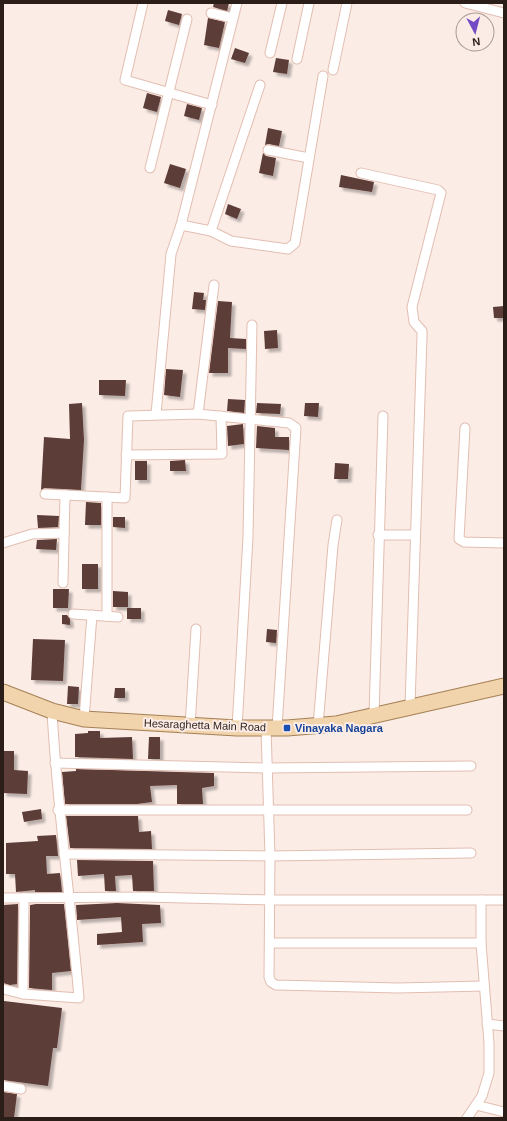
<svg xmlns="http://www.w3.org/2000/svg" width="507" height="1121" font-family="Arial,sans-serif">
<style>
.building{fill:#5c3c38;filter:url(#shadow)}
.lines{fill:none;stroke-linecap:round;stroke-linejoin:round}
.street-casing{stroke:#e2beb1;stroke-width:11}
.primary-casing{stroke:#a58055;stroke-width:17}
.street{stroke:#fff;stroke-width:9}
.primary{stroke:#f1d3ac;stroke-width:15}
.transit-dot{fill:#1a4fb4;stroke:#fbece6;stroke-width:1.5}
.labels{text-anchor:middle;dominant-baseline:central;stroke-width:4;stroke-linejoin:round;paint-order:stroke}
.street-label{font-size:11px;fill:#2b1e19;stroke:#fbece6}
.transit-label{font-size:11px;font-weight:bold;fill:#164399;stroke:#fbece6;text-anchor:start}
</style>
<defs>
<filter id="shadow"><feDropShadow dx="3.5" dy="3.5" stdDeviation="1" flood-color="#0004"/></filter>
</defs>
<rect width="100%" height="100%" fill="#fbece6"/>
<g class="building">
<polygon points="214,3 229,3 227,11 213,7"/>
<polygon points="168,10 182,14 179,25 165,21"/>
<polygon points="208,18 225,22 219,48 204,45"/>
<polygon points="235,48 249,53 245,63 231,59"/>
<polygon points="276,58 289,60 287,74 273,72"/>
<polygon points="147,93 161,97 157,112 143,108"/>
<polygon points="187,104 202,108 199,120 184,116"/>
<polygon points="268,128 282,131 279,146 269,144 265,145"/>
<polygon points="263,153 266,156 276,158 273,176 259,173"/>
<polygon points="170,164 186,169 180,188 164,183"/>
<polygon points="341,175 374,182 372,192 339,187"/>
<polygon points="228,204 241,209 237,219 225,214"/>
<polygon points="194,292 204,293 203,300 206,300 205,310 192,309"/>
<polygon points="218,301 232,302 230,338 246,339 246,349 228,348 228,373 209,373"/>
<polygon points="504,306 504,318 494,318 493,307"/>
<polygon points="277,330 278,348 265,349 264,331"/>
<polygon points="166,369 183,370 180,397 164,395"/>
<polygon points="99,380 126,380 125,396 99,395"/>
<polygon points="228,399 245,400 244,413 227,411"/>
<polygon points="82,403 84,440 81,490 45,488 41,490 44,437 70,439 69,404"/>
<polygon points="257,403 281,404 280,414 256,413"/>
<polygon points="305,403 319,403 318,417 304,416"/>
<polygon points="243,424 244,444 228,446 227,426"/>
<polygon points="257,426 275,428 275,437 289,437 289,450 256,448"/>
<polygon points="185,460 186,471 170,471 170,461"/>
<rect x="135" y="461" width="12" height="19"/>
<polygon points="335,463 349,464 348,479 334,479"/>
<polygon points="86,502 101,503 101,525 85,525"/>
<polygon points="37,515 59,516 58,527 38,528"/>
<polygon points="113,517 125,517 125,528 113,527"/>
<polygon points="57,539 56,550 36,549 37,540"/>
<rect x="82" y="564" width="16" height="25"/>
<polygon points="53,589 69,589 68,608 53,608"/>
<polygon points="113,591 128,592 128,607 113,607"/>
<rect x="127" y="608" width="14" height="11"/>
<polygon points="62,615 67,615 70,619 70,625 62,624"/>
<polygon points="267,629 277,630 276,643 266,642"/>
<polygon points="33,639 65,640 63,681 31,680"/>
<polygon points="68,686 79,687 78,704 67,704"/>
<polygon points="115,688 125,688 125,698 114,698"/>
<polygon points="88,731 100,731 100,738 132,737 133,759 75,757 75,734 88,733"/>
<polygon points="149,737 160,737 160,759 148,759"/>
<polygon points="3,751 14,751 14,770 28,771 27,794 3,793"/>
<polygon points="76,769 214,773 214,786 202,788 203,804 177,804 177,785 150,786 152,802 137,804 65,804 62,772 76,771"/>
<polygon points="41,809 42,819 24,822 22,812"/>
<polygon points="66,816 138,816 139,832 151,831 152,849 70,848"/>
<polygon points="56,835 58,856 46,856 47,874 60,873 62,892 35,892 35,890 16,892 15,874 6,874 6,843 38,841 37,836"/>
<polygon points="77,860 153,861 154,891 133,891 132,875 115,876 116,891 105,891 104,874 78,876"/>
<polygon points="117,903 160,905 161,923 142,924 143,942 97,945 97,934 122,932 121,917 77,920 76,905"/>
<polygon points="18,904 17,984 10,985 3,983 3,905"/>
<polygon points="36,904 64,904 71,971 52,973 52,990 29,988 30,905"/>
<polygon points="4,1001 62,1008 57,1048 53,1048 48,1086 3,1080"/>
<polygon points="3,1092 17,1094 14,1118 3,1118"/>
</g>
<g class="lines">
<defs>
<g id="street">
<polyline points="143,3 125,80 212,105"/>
<polyline points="465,3 504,13"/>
<polyline points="211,13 233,18"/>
<polyline points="270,53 282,3"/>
<polyline points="297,59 309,3"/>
<polyline points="333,70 347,3"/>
<polyline points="268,150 309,158"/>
<polyline points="150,168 187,19"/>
<polyline points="361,173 438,190 441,193 412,307 414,322 422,331 422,336 410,706"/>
<polyline points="181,225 237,3"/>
<polyline points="211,231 231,241 288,249 295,243 323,76"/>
<polyline points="156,414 171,254 181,225 211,231 260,85"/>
<polyline points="198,414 214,285"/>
<polyline points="465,428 459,539 464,542 504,543"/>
<polyline points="126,455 222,454 221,416"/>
<polyline points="45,494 125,498 128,416 198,414 289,423 296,428 277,728"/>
<polyline points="378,535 415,535"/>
<polyline points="3,543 32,534 64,533"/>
<polyline points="63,583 65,495"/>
<polyline points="73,614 118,617"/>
<polyline points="107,616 107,497"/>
<polyline points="374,715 383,416"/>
<polyline points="84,719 92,615"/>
<polyline points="190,726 196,629"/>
<polyline points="318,726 333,545 337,520"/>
<polyline points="237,728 248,537 252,325"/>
<polyline points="266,728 270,856 269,977 271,982 276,985 398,988 484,986"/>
<polyline points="55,763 267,768 471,766"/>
<polyline points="58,810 467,810"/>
<polyline points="64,854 270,856 471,853"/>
<polyline points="3,898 144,897 270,900 481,900 481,943 489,1043 489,1073 482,1096 467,1118"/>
<polyline points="481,900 504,900"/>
<polyline points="271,943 481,943"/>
<path d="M3,989L23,994L79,998C71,902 57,807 52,711"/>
<polyline points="23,994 24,898"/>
<polyline points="487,1024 504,1026"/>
<polyline points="3,1086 21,1089"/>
<polyline points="476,1105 504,1112"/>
</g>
<polyline id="primary" points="3,692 52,711 84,719 237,728 287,728 336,724 504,686"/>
</defs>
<use href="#street" class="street-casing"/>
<use href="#primary" class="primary-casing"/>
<use href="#street" class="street"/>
<use href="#primary" class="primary"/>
</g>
<rect class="transit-dot" x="283" y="724" width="8" height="8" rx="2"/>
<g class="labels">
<g class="street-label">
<text transform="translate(205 725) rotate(2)">Hesaraghetta Main Road</text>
</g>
<g class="transit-label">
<text x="295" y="728">Vinayaka Nagara</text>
</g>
</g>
<rect width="507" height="1121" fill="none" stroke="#2b1e19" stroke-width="8"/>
<g transform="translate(475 32) rotate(173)"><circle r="19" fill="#fbece6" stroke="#a89a94"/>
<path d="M0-3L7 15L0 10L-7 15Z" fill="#744bc4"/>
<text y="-6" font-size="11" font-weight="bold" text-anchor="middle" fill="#2b1e19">N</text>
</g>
</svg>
